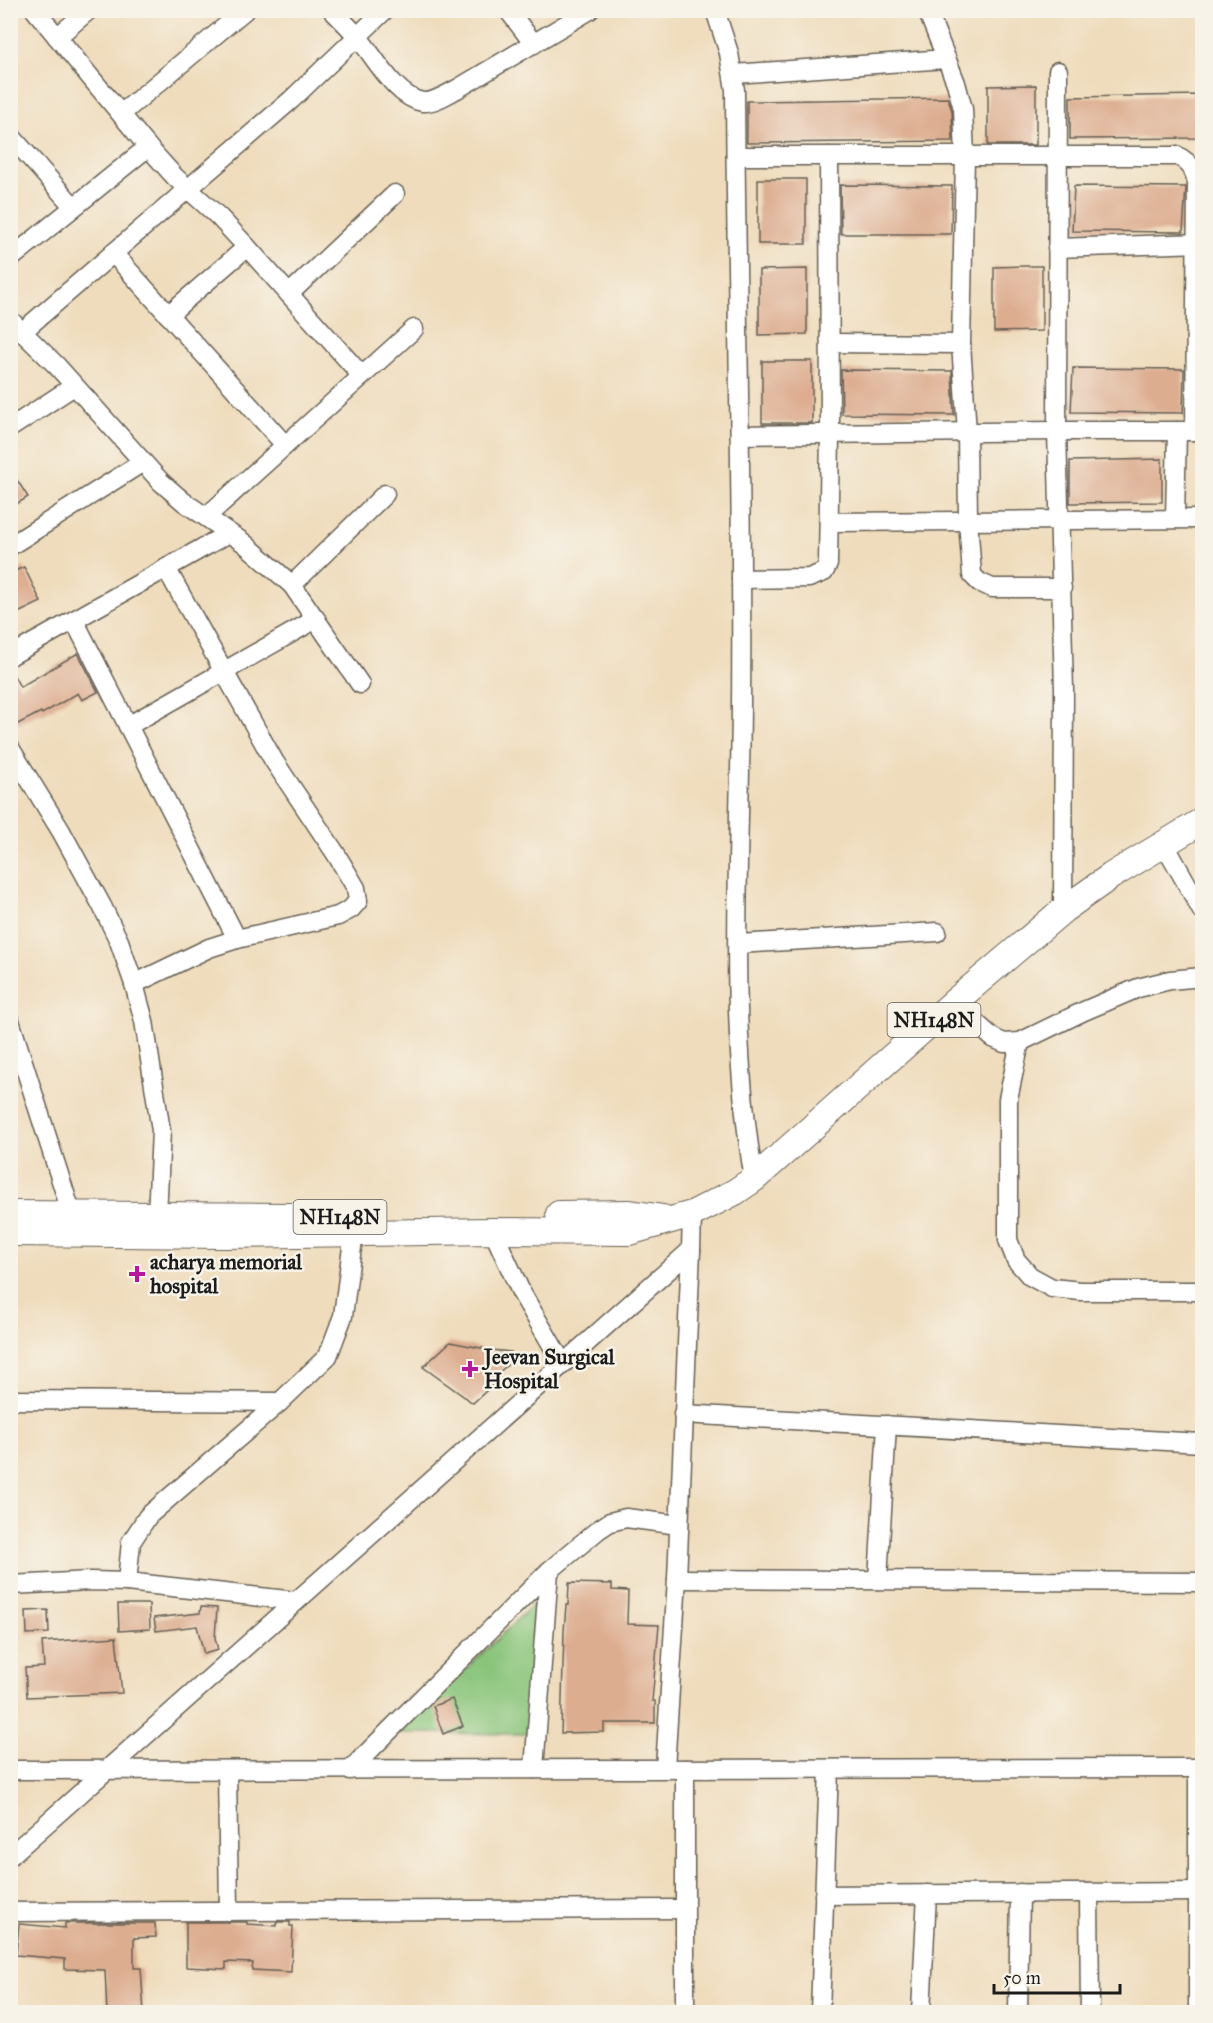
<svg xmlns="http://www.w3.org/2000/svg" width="1213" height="2023" font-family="'IM FELL Great Primer',serif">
<rect width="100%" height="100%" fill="#f7f3e8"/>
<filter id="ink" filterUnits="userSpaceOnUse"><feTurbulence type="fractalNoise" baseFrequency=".0167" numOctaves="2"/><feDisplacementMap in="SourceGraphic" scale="12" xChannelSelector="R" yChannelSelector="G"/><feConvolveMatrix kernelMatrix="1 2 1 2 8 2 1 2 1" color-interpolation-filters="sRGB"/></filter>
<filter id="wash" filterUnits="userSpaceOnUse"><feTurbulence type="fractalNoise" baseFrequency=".008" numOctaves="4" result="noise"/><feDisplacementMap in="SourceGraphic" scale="24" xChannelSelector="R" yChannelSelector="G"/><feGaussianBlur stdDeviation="1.35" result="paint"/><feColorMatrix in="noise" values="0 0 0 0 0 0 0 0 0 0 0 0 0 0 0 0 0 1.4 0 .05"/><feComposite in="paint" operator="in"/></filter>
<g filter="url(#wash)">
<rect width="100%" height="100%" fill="#efdcbc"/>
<polygon fill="#88c479" stroke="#52704a" stroke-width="1.5" points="542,1596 530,1734 399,1733"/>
<g id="blocks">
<g fill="#ddad90">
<polygon points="1036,85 1036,145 988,145 988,86"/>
<polygon points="1203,95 1203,138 1070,139 1070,97"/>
<polygon points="948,98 952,111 953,141 747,143 747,101"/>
<rect x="758" y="179" width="48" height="65"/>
<polygon points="840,185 952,186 951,234 841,234"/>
<polygon points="1074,186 1186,187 1183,232 1072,231"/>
<polygon points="1025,266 1042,266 1042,331 994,332 994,267"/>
<polygon points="807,269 807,334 759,335 759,270"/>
<rect x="762" y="361" width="50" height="62"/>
<polygon points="1073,368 1184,369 1183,413 1071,412"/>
<polygon points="841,370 952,371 954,415 842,414"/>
<polygon points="1162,459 1162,502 1070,503 1070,461"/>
<polygon points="10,469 28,497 10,508"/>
<polygon points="24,567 41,602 16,614 10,602 10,573"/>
<polygon points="78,653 98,692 82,700 78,693 42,714 41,712 10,728 10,668 20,687"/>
<polygon points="450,1342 491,1350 511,1352 512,1361 496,1375 500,1378 473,1403 423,1367"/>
<polygon points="569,1583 612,1584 612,1590 628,1591 627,1624 659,1625 652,1701 655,1701 655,1723 604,1723 604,1732 561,1733 564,1631 566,1605 568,1605"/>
<polygon points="118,1604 149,1604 150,1629 119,1631"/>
<polygon points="201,1607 217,1608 215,1638 218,1650 204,1654 197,1626 156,1631 154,1618 200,1613"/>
<polygon points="48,1610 49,1633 27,1634 26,1611"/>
<polygon points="116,1637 122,1693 27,1697 25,1668 44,1667 42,1642"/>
<polygon points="452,1699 463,1726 443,1734 433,1706"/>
<polygon points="186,1922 247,1922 247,1924 277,1926 277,1922 290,1922 290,1926 293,1926 291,1972 252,1970 253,1963 226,1962 226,1969 186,1967"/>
<polygon points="65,1923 155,1923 156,1937 134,1938 134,1968 141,1968 144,2013 107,2013 105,1970 65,1969 65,1959 16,1955 19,1924 65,1928"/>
</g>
</g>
</g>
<g filter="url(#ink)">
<use href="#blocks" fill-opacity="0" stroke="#665f54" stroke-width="1.5"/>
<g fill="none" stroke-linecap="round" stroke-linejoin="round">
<defs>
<g id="minor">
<polyline points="35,10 148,147 175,177 219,217 247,247 362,376"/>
<path d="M332,10c9,9 18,18 26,27 16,19 38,61 65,65 11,1 24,-8 34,-13l133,-79"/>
<polyline points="508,10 534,44"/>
<path d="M715,10l14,43 6,37c1,205 8,409 6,614 -1,158 -14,318 13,475"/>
<polyline points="927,10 956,83 963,109 965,157 961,344 967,432 968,520 972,575 979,582 992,588 1062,588"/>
<polyline points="57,37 89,10"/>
<polyline points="1058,71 1057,431 1064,690 1063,910"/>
<polyline points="734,74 946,59"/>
<polyline points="121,114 245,10"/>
<polyline points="10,135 73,206"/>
<path d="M736,156h442c12,7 16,13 19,26l-2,249"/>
<polyline points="1057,248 1202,243"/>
<polyline points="113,253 285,445"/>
<polyline points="10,259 148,147"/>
<polyline points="289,294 395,194"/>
<polyline points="168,315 247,247"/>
<polyline points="10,320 57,366 161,482 184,502 244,543 292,585 360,684"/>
<polyline points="23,331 291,100 385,10"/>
<polyline points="830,343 961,344"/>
<polyline points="10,428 74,386"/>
<polyline points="740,435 1057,431 1202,431"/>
<polyline points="206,517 414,329"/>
<polyline points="1175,518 1177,431"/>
<polyline points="830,522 1202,519"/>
<polyline points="10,546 143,462"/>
<polyline points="741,579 809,578 824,572 828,564 830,434 829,156"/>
<polyline points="292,585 385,494"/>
<polyline points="74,620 237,939"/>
<polyline points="10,656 229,533"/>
<polyline points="128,726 316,619"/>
<polyline points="10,748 61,831 102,906 119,941 134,984 144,1021 161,1131 157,1216"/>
<polyline points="1164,843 1202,911"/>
<polyline points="738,944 937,932"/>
<polyline points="134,984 209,948 237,939 338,916 351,909 358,901 356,888 336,854 274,761 166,568"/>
<polyline points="953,1003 993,1038 1004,1043 1020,1042 1084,1011 1138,988 1170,980 1202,977"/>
<polyline points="10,1021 72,1215"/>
<polyline points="1020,1042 1008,1099 1008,1240 1016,1260 1030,1276 1052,1288 1081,1291 1202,1291"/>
<polyline points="493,1231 521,1292 563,1364"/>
<polyline points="10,1400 280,1402"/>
<polyline points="683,1414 1202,1443"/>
<polyline points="677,1579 1202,1582"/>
<polyline points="878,1580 887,1425"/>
<polyline points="127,1582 131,1542 148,1516 280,1402 328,1356 343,1316 354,1232"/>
<polyline points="10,1585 91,1581 127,1582 296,1601"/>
<polyline points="665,1768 677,1579 691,1250"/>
<polyline points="534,1769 549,1571"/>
<polyline points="10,1770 1202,1768"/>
<polyline points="227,1770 229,1911"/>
<polyline points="350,1770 549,1571 598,1530 610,1522 626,1518 679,1525"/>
<polyline points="10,1856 691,1250 692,1214"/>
<polyline points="1089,1893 1090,2012"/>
<polyline points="824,1895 1198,1892"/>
<polyline points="10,1912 684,1909"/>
<polyline points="685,2012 685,1769"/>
<polyline points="820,2012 829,1769"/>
<polyline points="921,2012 927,1894"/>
<polyline points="1018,2012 1020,1893"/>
<polyline points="1198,2012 1198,1768"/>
</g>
<g id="highway">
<polyline points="10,1214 294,1216"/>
<polyline points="559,1214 630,1213 663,1218"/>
<polyline points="10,1233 225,1235 493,1231 629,1232 692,1214 735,1192 754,1179 953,1003 1063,910 1111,876 1202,821"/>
</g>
</defs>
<use href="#minor" stroke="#665f54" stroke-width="21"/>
<use href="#highway" stroke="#665f54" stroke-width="28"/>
<use href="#minor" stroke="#fff" stroke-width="18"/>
<use href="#highway" stroke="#fff" stroke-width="26"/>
</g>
</g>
<g fill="#b5179e" stroke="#f7f3e8" stroke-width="2">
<path d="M134 1265h6v6h6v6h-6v6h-6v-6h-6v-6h6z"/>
<path d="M467 1360h6v6h6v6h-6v6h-6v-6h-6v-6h6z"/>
</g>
<g text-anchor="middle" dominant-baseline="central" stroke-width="5" stroke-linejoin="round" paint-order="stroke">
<g fill="#f7f3e8" stroke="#5e5c59" stroke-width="1.5">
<rect x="887.5" y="1003" width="93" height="34" rx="4.5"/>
<rect x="293.5" y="1200" width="93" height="34" rx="4.5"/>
</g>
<g font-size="20" font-weight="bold" fill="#1c1c1c">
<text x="934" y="1020">NH148N</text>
<text x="340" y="1217">NH148N</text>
</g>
<g font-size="21" font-weight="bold" fill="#1c1c1c" stroke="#f7f3e8" text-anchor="start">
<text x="150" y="1262">acharya memorial<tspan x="150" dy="24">hospital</tspan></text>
<text x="484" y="1357">Jeevan Surgical<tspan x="484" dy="24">Hospital</tspan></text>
</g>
</g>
<rect width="1213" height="2023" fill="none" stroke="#f7f3e8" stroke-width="36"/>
<path d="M994 1984v9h126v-9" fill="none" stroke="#1c1c1c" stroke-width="3"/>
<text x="1003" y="1984" font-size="18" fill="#1c1c1c" stroke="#f7f3e8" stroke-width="4.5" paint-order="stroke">50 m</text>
</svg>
